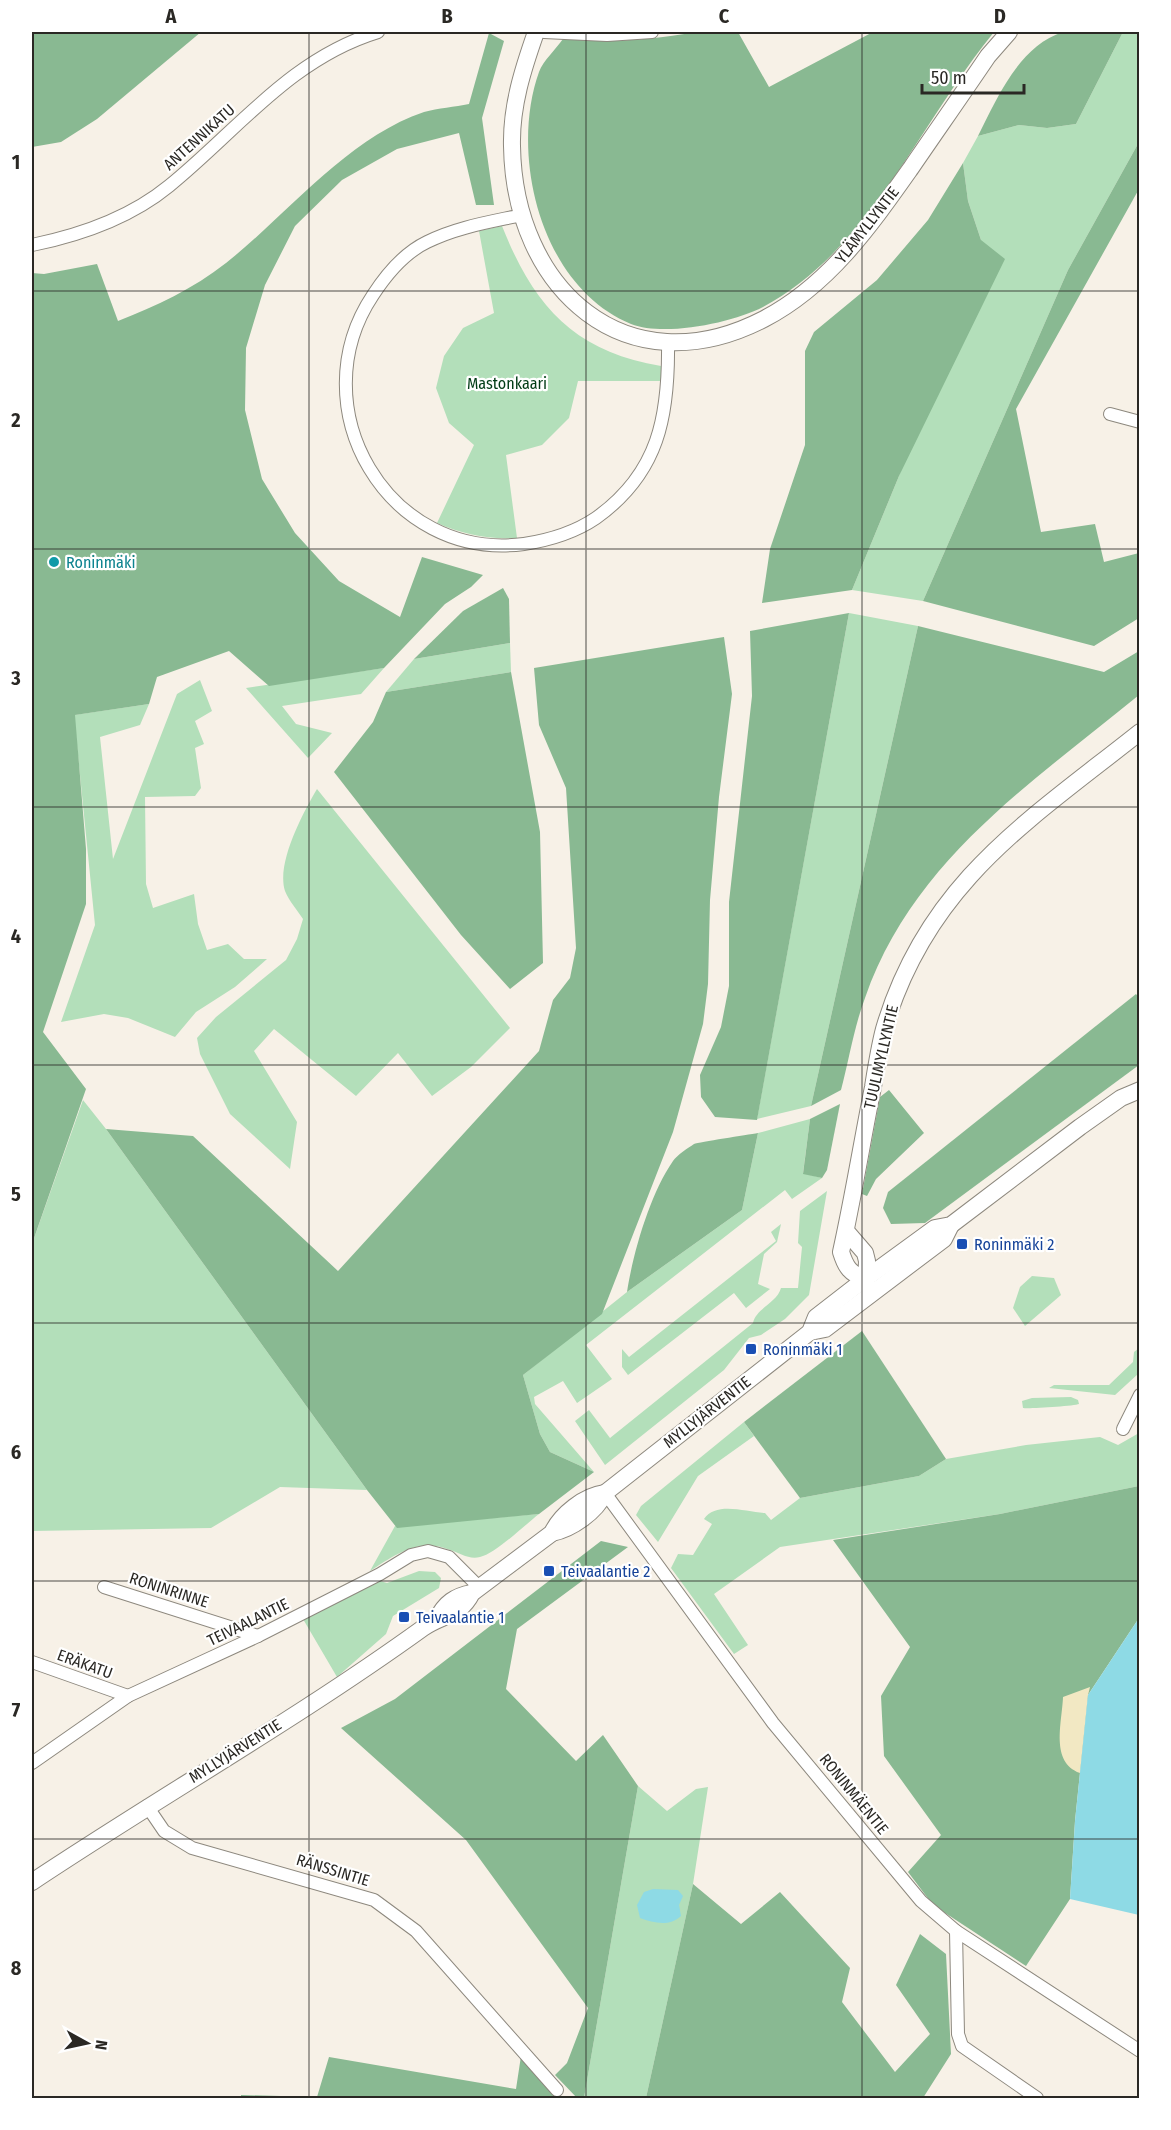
<svg xmlns="http://www.w3.org/2000/svg" width="1171" height="2130" font-family="'Fira Sans Condensed',sans-serif">
<rect width="100%" height="100%" fill="#f7f1e7"/>
<g fill="#b3dfba">
<polygon points="1123,32 1139,32 1139,142 1068,270 923,601 852,590 899,476 981,240 968,201 963,163 978,136 1019,125 1047,128 1076,124"/>
<path d="M502,226c32,80 71,125 159,140l1,15h-84l-9,37 -27,27 -36,10 11,83c-28,2 -55,-4 -80,-15l37,-78 -25,-22 -13,-35 8,-32 19,-28 31,-15 -15,-82z"/>
<polygon points="849,613 918,626 811,1106 757,1119"/>
<polygon points="510,643 511,672 386,692 414,659"/>
<polygon points="384,668 361,694 282,706 296,724 332,733 308,758 246,688"/>
<polygon points="200,680 212,711 195,721 204,744 195,748 201,788 195,796 145,797 146,884 153,908 194,894 198,924 207,950 228,944 244,959 267,959 235,987 196,1012 175,1037 128,1018 104,1014 61,1022 95,925 74,715 149,704 140,725 100,737 113,859 177,694"/>
<path d="M317,789l193,239 -39,39 -39,29 -34,-43 -42,43 -82,-67 -20,22 43,71 -7,47 -60,-55 -30,-60 -3,-16 19,-21 70,-57 11,-21 6,-20c-5,-8 -14,-18 -18,-28 -9,-28 18,-78 32,-102z"/>
<polygon points="83,1100 106,1129 367,1490 280,1487 211,1528 32,1531 32,1244"/>
<polygon points="810,1119 803,1173 822,1178 792,1199 785,1190 586,1345 612,1379 577,1403 563,1381 534,1397 535,1404 594,1472 550,1452 540,1434 523,1375 627,1292 742,1210 758,1133"/>
<path d="M827,1191l-18,104 -24,24 -24,16 -12,3 -25,32 -119,95 -30,-44 14,-11 21,28 143,-115c3,-15 24,-20 28,-35h17l4,-41 -4,-4 2,-32z"/>
<polygon points="781,1224 777,1242 764,1254 758,1284 770,1289 746,1308 734,1293 628,1375 622,1367 622,1349 629,1357 776,1241 771,1232"/>
<polygon points="1032,1276 1054,1278 1061,1295 1025,1326 1013,1308 1020,1287"/>
<polygon points="1139,1348 1138,1374 1115,1395 1049,1388 1054,1385 1109,1385 1133,1362 1134,1352"/>
<path d="M1071,1397l7,3 1,4c-5,2 -51,5 -56,4l-1,-7 10,-3z"/>
<polygon points="744,1422 754,1436 698,1476 658,1542 636,1515 641,1506"/>
<path d="M1139,1433v53l-139,28 -220,33 -66,47 34,51 -14,9 -63,-86 7,-14 15,1 19,-31 -8,-5c12,-18 42,-7 61,-6l6,7 29,-22 119,-22 27,-17 80,-14 74,-8 18,8z"/>
<path d="M539,1514c-13,10 -44,40 -59,43 -11,3 -20,-4 -30,-7 -31,-13 -55,5 -80,21l25,-45z"/>
<polygon points="419,1571 435,1572 441,1578 439,1588 393,1616 386,1634 337,1677 303,1619 380,1581 387,1583"/>
<polygon points="638,1786 667,1811 696,1789 708,1787 693,1884 646,2098 584,2098"/>
</g>
<g fill="#89b992">
<polygon points="32,32 201,32 97,119 61,142 32,147"/>
<path d="M696,32h42l31,55 104,-55h121c-74,90 -124,218 -231,275 -31,16 -99,30 -132,17 -90,-37 -122,-168 -92,-252 4,-11 17,-23 24,-33 46,4 88,1 133,-7z"/>
<path d="M1063,32h60l-47,92 -29,4 -28,-3 -41,11c19,-38 41,-90 85,-104z"/>
<path d="M489,33l15,8 -22,77 12,87h-18l-17,-72 -62,16 -55,31 -47,46 -30,59 -19,63 -1,62 17,69 33,54 44,48 61,36 22,-60 61,18 -12,12 -26,17 -61,64 -115,18 -40,-35 -72,26 -8,27 -74,11 11,134v55l-43,128 43,57 -54,155v-971l12,1 53,-10 21,57c38,-15 75,-32 108,-58 62,-49 121,-125 198,-151 14,-4 31,-5 45,-8z"/>
<polygon points="1139,142 1139,189 1016,409 1041,532 1095,524 1104,562 1139,553 1139,618 1094,646 923,601 1068,270"/>
<polygon points="963,163 968,201 981,240 1005,259 899,476 852,590 762,603 770,549 805,445 805,351 814,332 877,280 928,220"/>
<polygon points="503,588 509,599 510,643 414,659 463,611"/>
<polygon points="849,613 757,1120 715,1117 701,1097 700,1075 721,1027 729,986 729,902 752,696 750,631"/>
<path d="M918,626l186,46 35,-21v44c-107,88 -226,165 -274,303 -11,29 -16,62 -24,92l-30,16z"/>
<polygon points="724,637 732,694 719,797 710,900 708,984 703,1024 673,1132 602,1314 523,1375 540,1434 550,1452 594,1472 539,1514 397,1528 367,1490 106,1129 193,1136 338,1271 539,1051 553,1000 570,978 576,948 566,788 539,725 534,668"/>
<polygon points="511,672 540,832 543,963 510,989 461,935 334,772 373,722 386,692"/>
<polygon points="1136,994 1140,999 1139,1065 925,1223 891,1224 883,1208 888,1192"/>
<polygon points="889,1090 924,1133 876,1179 867,1196 862,1194 880,1097"/>
<polygon points="840,1104 827,1170 822,1178 803,1174 810,1119"/>
<path d="M758,1133l-16,77 -115,82c6,-39 23,-98 46,-131 4,-6 15,-13 21,-17 5,-2 53,-9 64,-11z"/>
<polygon points="862,1331 946,1459 919,1476 800,1498 744,1422"/>
<polygon points="1139,1486 1139,1618 1088,1695 1075,1821 1070,1899 1026,1966 933,1905 908,1872 941,1835 884,1756 881,1696 910,1647 833,1540 1000,1514"/>
<polygon points="601,1541 628,1547 517,1629 506,1689 576,1761 603,1735 638,1786 584,2098 577,2098 555,2075 567,2063 588,2008 466,1840 341,1728 395,1699"/>
<polygon points="693,1884 741,1924 780,1892 850,1968 842,2002 895,2072 930,2034 896,1985 920,1934 946,1954 951,2054 923,2098 646,2098"/>
<polygon points="521,2056 561,2098 241,2098 241,2095 317,2097 329,2057 516,2089"/>
</g>
<path fill="#f2e8c3" d="M1090,1687l-2,8 -8,78c-30,-11 -18,-50 -17,-76z"/>
<g fill="#8edae5">
<polygon points="1139,1618 1140,1915 1139,1915 1070,1899 1075,1821 1088,1695"/>
<path d="M653,1889l25,1 5,6 -4,9 2,11c-12,11 -27,7 -41,2l-3,-13 7,-13z"/>
</g>
<g fill="none" stroke-linecap="round" stroke-linejoin="round">
<defs>
<g id="street">
<polyline points="544,32 607,35 652,32"/>
<path d="M522,215c-32,7 -65,12 -95,27 -23,11 -41,33 -54,53 -75,112 15,267 151,249 26,-4 50,-11 72,-26 63,-45 73,-102 72,-175"/>
<path d="M32,245c49,-10 98,-27 137,-59 69,-56 121,-127 209,-154"/>
<polyline points="1110,414 1140,422"/>
<polyline points="1123,1429 1140,1395"/>
<polyline points="605,1493 773,1723 921,1901 956,1931 1140,2051"/>
<polyline points="104,1587 258,1636"/>
<polyline points="32,1662 128,1696"/>
<polyline points="32,1763 128,1696 258,1636 380,1574 411,1555 428,1551 449,1557 479,1587"/>
<polyline points="147,1806 164,1831 192,1848 374,1900 416,1931 557,2090"/>
<polyline points="956,1931 958,2034 962,2046 1037,2098"/>
</g>
<g id="secondary">
<path d="M536,32c-13,37 -25,74 -24,114 2,143 114,244 252,173 65,-34 106,-93 147,-151 26,-38 52,-75 77,-112l21,-24"/>
<polyline points="846,1231 865,1253 867,1261 866,1285"/>
<path d="M865,1279c-15,-6 -19,-11 -24,-27 12,-54 21,-110 32,-165 3,-19 6,-39 11,-58 43,-146 144,-208 256,-297"/>
<polyline points="810,1332 825,1329 944,1239 951,1225"/>
<path d="M552,1533c20,-4 44,-21 53,-40l205,-161 6,-15 49,-38 70,-51 16,-3 129,-98 41,-29 19,-8"/>
<path d="M437,1619c8,-16 18,-23 35,-26"/>
<path d="M32,1882c129,-86 265,-163 391,-254 20,-14 37,-11 49,-35l80,-60c9,-19 32,-37 53,-40"/>
</g>
</defs>
<use href="#street" stroke="#8d887e" stroke-width="14"/>
<use href="#secondary" stroke="#8d887e" stroke-width="18"/>
<use href="#street" stroke="#fff" stroke-width="12"/>
<use href="#secondary" stroke="#fff" stroke-width="16"/>
</g>
<path fill="none" stroke="#2a2824" stroke-width="1.5" stroke-opacity="0.55" d="M309,32v2066M586,32v2066M862,32v2066M32,291h1108M32,549h1108M32,807h1108M32,1065h1108M32,1323h1108M32,1581h1108M32,1839h1108"/>
<circle fill="#0f9aa8" stroke="#fff" stroke-width="2" cx="54" cy="562" r="6"/>
<g fill="#1a4fb4" stroke="#fff" stroke-width="2">
<rect x="956" y="1238" width="12" height="12" rx="3"/>
<rect x="745" y="1343" width="12" height="12" rx="3"/>
<rect x="543" y="1565" width="12" height="12" rx="3"/>
<rect x="398" y="1611" width="12" height="12" rx="3"/>
</g>
<g text-anchor="middle" dominant-baseline="central" stroke-width="4.5" stroke-linejoin="round" paint-order="stroke">
<g font-size="16" fill="#2a2824" stroke="#fff">
<text transform="translate(199 137) rotate(-42)">ANTENNIKATU</text>
<text transform="translate(867 225) rotate(-52)">YLÄMYLLYNTIE</text>
<text transform="translate(881 1057) rotate(-77)">TUULIMYLLYNTIE</text>
<text transform="translate(707 1412) rotate(-38)">MYLLYJÄRVENTIE</text>
<text transform="translate(169 1590) rotate(18)">RONINRINNE</text>
<text transform="translate(248 1622) rotate(-26)">TEIVAALANTIE</text>
<text transform="translate(85 1664) rotate(20)">ERÄKATU</text>
<text transform="translate(235 1751) rotate(-32)">MYLLYJÄRVENTIE</text>
<text transform="translate(854 1794) rotate(51)">RONINMÄENTIE</text>
<text transform="translate(333 1870) rotate(17)">RÄNSSINTIE</text>
</g>
<g font-size="16" fill="#003b15" stroke="#fff">
<text x="507" y="383">Mastonkaari</text>
</g>
<g font-size="16" fill="#0d838f" stroke="#fff" text-anchor="start">
<text x="66" y="562">Roninmäki</text>
</g>
<g font-size="16" fill="#164399" stroke="#fff" text-anchor="start">
<text x="974" y="1244">Roninmäki 2</text>
<text x="763" y="1349">Roninmäki 1</text>
<text x="561" y="1571">Teivaalantie 2</text>
<text x="416" y="1617">Teivaalantie 1</text>
</g>
</g>
<rect width="1171" height="2130" fill="none" stroke="#ffffff" stroke-width="66"/>
<g transform="translate(87 2043) rotate(98)" stroke="#ffffff" stroke-width="4.5" paint-order="stroke">
<path d="M0-4.5L10 22L0 15L-10 22Z" fill="#2a2824"/>
<text y="-9" font-size="16" font-weight="bold" text-anchor="middle" fill="#2a2824">N</text>
</g>
<path d="M922 84v9h102v-9" fill="none" stroke="#2a2824" stroke-width="3"/>
<text x="931" y="84" font-size="18" fill="#2a2824" stroke="#ffffff" stroke-width="4.5" paint-order="stroke">50 m</text>
<rect x="33" y="33" width="1105" height="2064" fill="none" stroke="#2a2824" stroke-width="2"/>
<g font-size="20" text-anchor="middle" font-weight="bold" fill="#2a2824">
<text x="171" y="23">A</text>
<text x="447" y="23">B</text>
<text x="724" y="23">C</text>
<text x="1000" y="23">D</text>
<text x="16" y="169">1</text>
<text x="16" y="427">2</text>
<text x="16" y="685">3</text>
<text x="16" y="943">4</text>
<text x="16" y="1201">5</text>
<text x="16" y="1459">6</text>
<text x="16" y="1717">7</text>
<text x="16" y="1975">8</text>
</g>
</svg>
